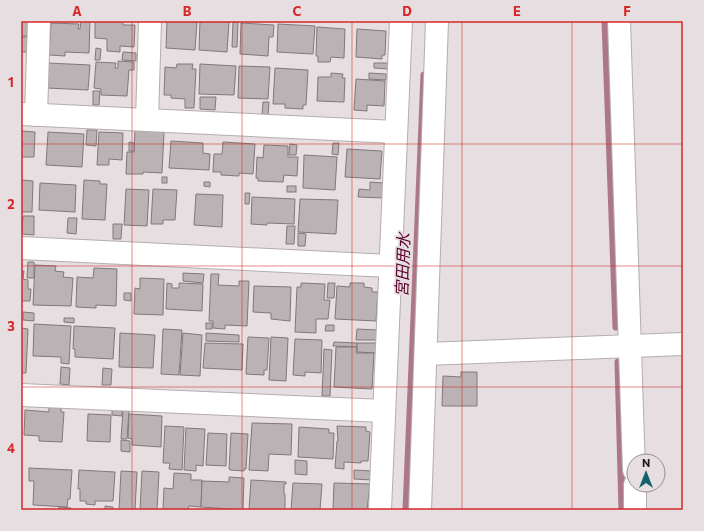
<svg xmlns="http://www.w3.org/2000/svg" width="704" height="531" font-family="Commissioner,'Noto Sans JP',sans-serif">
<rect width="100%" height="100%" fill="#e6dee0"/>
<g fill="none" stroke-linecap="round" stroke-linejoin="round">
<g stroke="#ac7787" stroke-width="7">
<polyline points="605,21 616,327"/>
<polyline points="618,362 622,510"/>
<polyline points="406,510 424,75"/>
</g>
</g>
<g fill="#bab2b4" stroke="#80787a">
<polygon points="21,21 28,21 27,36 21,36"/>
<polygon points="81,21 90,21 89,53 65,52 65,56 49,55 51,23 79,24 78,29 80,29"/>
<polygon points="95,21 123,21 123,25 135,25 134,47 120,46 120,52 107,51 107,39 95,38"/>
<polygon points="167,21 197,22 195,50 166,48"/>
<polygon points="200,21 229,22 227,52 199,50"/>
<polygon points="233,22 238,22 237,47 232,47"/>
<polygon points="241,23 274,25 273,37 269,37 268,56 240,54"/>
<polygon points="278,24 315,26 313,54 277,52"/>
<polygon points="317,27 345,29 344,58 331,57 330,62 318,62 318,56 316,56"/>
<polygon points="357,29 386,31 385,55 382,55 382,59 356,57"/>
<rect x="21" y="37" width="7" height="15"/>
<polygon points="96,48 101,49 100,60 95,60"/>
<polygon points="123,52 136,53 136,61 122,60"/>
<polygon points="118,61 134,62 134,70 129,70 127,96 101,95 101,89 94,88 96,62 116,63 115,68 118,68"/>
<polygon points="48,63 90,65 88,90 47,88"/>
<polygon points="374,63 389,63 389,69 374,68"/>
<polygon points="177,64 193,64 192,69 196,69 194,108 185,108 185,99 171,98 171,95 164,95 165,67 176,68"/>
<polygon points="200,64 236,66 234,95 199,94"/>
<polygon points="239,66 270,67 268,99 238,98"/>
<polygon points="275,68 308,70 306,105 303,105 303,109 285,108 285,104 273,104"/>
<polygon points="331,73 343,74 342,78 345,78 344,102 317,101 318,77 331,77"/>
<polygon points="369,73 386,74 386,80 369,79"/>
<polygon points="356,79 385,81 384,106 367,105 367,111 354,110"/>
<polygon points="93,91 100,91 99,105 93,105"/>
<polygon points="200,97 216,97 215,110 200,109"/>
<polygon points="263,102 269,102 268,115 262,115"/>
<polygon points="87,130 97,130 96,146 86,145"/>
<polygon points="135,130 164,132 162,173 143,172 143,174 126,174 127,152 134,152"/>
<polygon points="21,131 35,132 34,157 21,157"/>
<polygon points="48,132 84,134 82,167 46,165"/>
<polygon points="99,132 123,133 122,160 109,159 109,165 97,165"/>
<polygon points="171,141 203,143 203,153 210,154 209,170 169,168"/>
<polygon points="129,142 134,143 134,151 129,151"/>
<polygon points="223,142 255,144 253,174 239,173 239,176 221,175 221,172 213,172 214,154 222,154"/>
<polygon points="333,143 339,143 338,155 332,154"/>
<polygon points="290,144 297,145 296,155 289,155"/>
<polygon points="264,145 288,146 288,157 298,157 297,176 284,175 283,182 258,181 258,178 256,178 257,157 263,158"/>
<polygon points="347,149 382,151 380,179 345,177"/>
<polygon points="304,155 337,157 335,190 303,188"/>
<rect x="162" y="177" width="5" height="6"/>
<polygon points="21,180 33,181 32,212 21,212"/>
<polygon points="84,180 100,181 100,184 107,184 105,220 82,219"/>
<polygon points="204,182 210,182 210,187 204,186"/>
<polygon points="370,182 384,183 384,198 358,197 359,189 370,190"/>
<polygon points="40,183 76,185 75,212 39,210"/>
<rect x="287" y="186" width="9" height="6"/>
<polygon points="126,189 149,190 147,226 124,225"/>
<polygon points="153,189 177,190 175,220 163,220 163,224 151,224"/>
<polygon points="245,193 250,193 249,204 245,204"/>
<polygon points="196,194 223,195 222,227 194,225"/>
<polygon points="252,197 295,199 294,224 267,223 267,225 251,224"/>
<polygon points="300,199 338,200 336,234 298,232"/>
<polygon points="23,216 34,216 34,235 22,234"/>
<polygon points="68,218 77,218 76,234 67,233"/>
<polygon points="113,224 122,224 121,239 113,239"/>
<polygon points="287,226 295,226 294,244 286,244"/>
<polygon points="298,233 306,234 305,246 298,246"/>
<polygon points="28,262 34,262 34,278 27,278"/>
<polygon points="35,265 56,266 55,271 64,272 63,277 73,278 71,306 33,305"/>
<polygon points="94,268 117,269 116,306 96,305 96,308 76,307 77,277 93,278"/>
<polygon points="21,271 24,271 23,279 28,280 28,289 31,289 30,301 21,301"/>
<polygon points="183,273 204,274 203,283 183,281"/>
<polygon points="211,274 219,274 218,285 239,286 239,281 249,281 247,326 225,325 225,329 213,328 213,321 209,321"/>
<polygon points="140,278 164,279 163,315 134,314 135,288 140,289"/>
<polygon points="167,283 172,284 172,288 179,288 179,283 203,284 202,311 166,309"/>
<polygon points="301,283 325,284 324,300 330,300 328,319 316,319 316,333 295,332 297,287 301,287"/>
<polygon points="328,283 335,283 334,298 327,298"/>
<polygon points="350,283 364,283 364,287 372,288 372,292 378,292 376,321 335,319 337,286 350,287"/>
<polygon points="254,286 291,287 290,321 271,319 271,313 253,312"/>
<polygon points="124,293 131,293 131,301 124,300"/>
<polygon points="23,312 34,313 34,321 23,320"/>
<polygon points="64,318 74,318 74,323 64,322"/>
<rect x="206" y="323" width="6" height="6"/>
<polygon points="34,324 71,326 69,364 61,363 61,357 33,356"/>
<polygon points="326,325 334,325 334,331 325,331"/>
<polygon points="74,326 115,328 113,359 75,357 75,349 73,349"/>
<polygon points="21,328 28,329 26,373 21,373"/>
<polygon points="163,329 182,330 179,375 161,374"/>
<polygon points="357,329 378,330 377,340 356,340"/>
<polygon points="120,333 155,335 153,368 119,367"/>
<polygon points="183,333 202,335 200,376 180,375"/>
<polygon points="206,333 239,335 239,342 206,341"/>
<polygon points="248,337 269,338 267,370 264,370 264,375 246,374"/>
<polygon points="271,337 288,338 286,381 269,380"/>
<polygon points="295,339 322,340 321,373 305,372 305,376 293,375"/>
<polygon points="334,342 357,343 357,347 333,346"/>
<polygon points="205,343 243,344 242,370 203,368"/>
<polygon points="357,343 377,343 376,353 357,352"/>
<polygon points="336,347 357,347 356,353 374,353 372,389 334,387"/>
<polygon points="324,349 332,350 330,396 322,396"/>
<polygon points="61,367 70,368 69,385 60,384"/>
<polygon points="103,368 112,369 111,385 102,385"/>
<polygon points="461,372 477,372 477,406 442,406 443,376 461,377"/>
<polygon points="49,406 61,406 61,412 64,412 62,442 39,441 39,436 24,435 25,410 49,412"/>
<polygon points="112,410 122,410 122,416 112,415"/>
<polygon points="123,410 129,410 127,439 121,439"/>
<polygon points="88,414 111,415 110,442 87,441"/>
<polygon points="129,414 162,416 161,447 132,445 132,439 128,438"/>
<polygon points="252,423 292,424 291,455 269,454 268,471 249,470"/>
<polygon points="165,426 184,427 182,470 169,469 170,463 163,463"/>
<polygon points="337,426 366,427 366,431 370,432 368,461 361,461 361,463 344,462 344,469 335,468 337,441 338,441"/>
<polygon points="299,427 329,429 329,433 334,433 333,459 298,457"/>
<polygon points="186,428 205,429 203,466 196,465 196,471 184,470"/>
<polygon points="208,433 227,434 226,466 206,465"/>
<polygon points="231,433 248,434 246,469 244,469 244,471 230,470 230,469 229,469"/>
<polygon points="121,440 130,441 130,452 121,451"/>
<polygon points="295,460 307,461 307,475 295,474"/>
<polygon points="29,468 72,470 70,499 68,499 67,507 33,505 34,481 29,481"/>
<polygon points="79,470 115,472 113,501 95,501 95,505 86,504 86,501 80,501 80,489 78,489"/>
<polygon points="354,470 372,471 372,480 354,479"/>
<polygon points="121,471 137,472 135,510 119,510"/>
<polygon points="142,471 159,472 157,510 140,510"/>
<polygon points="174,473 191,474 191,480 202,480 201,507 189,506 188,510 163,509 164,488 173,489"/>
<polygon points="229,477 244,478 243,510 201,507 202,481 229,482"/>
<polygon points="251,480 286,482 286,484 284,484 284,494 285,494 285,510 249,510"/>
<polygon points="293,483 322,484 320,510 291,510"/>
<polygon points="334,483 370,484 367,510 333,510"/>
<polygon points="105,506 113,507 112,510 105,510"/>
<polygon points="59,507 71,508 71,510 59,510"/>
</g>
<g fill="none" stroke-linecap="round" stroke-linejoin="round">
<defs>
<g id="minor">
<polyline points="619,21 634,470"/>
<polyline points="21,114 396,132"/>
<polyline points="36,115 39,21"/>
<polyline points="147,120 150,21"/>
<polyline points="21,248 390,266"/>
<polyline points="426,354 683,344"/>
<polyline points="21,395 384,411"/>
<polyline points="635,485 635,510"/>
<polyline points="380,510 401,21"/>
<polyline points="420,510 437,21"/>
</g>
</defs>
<use href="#minor" stroke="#b5adaf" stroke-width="24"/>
<use href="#minor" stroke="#fff" stroke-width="22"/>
</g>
<path fill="none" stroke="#d62828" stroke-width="1" stroke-opacity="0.55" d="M132,21v489M242,21v489M352,21v489M462,21v489M572,21v489M21,144h662M21,266h662M21,387h662"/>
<g text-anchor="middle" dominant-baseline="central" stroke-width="3.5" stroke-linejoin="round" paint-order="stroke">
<g font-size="16" font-style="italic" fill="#5a002b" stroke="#e6dee0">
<text transform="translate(402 265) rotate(-88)">宮田用水</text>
</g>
</g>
<rect width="704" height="531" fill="none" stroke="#e6dee0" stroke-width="44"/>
<g transform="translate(646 473)"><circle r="19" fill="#e6dee0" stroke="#948e90"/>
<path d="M0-3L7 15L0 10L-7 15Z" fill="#14606c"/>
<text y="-6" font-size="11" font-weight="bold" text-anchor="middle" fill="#1a1718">N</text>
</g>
<rect x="22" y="22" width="660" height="487" fill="none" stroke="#d62828" stroke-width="1.5"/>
<g font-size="13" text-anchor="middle" font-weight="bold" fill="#d62828">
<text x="77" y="16">A</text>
<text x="187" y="16">B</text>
<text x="297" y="16">C</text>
<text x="407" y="16">D</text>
<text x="517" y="16">E</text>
<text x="627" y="16">F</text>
<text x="11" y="87">1</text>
<text x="11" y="209">2</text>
<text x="11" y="331">3</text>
<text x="11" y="453">4</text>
</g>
</svg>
